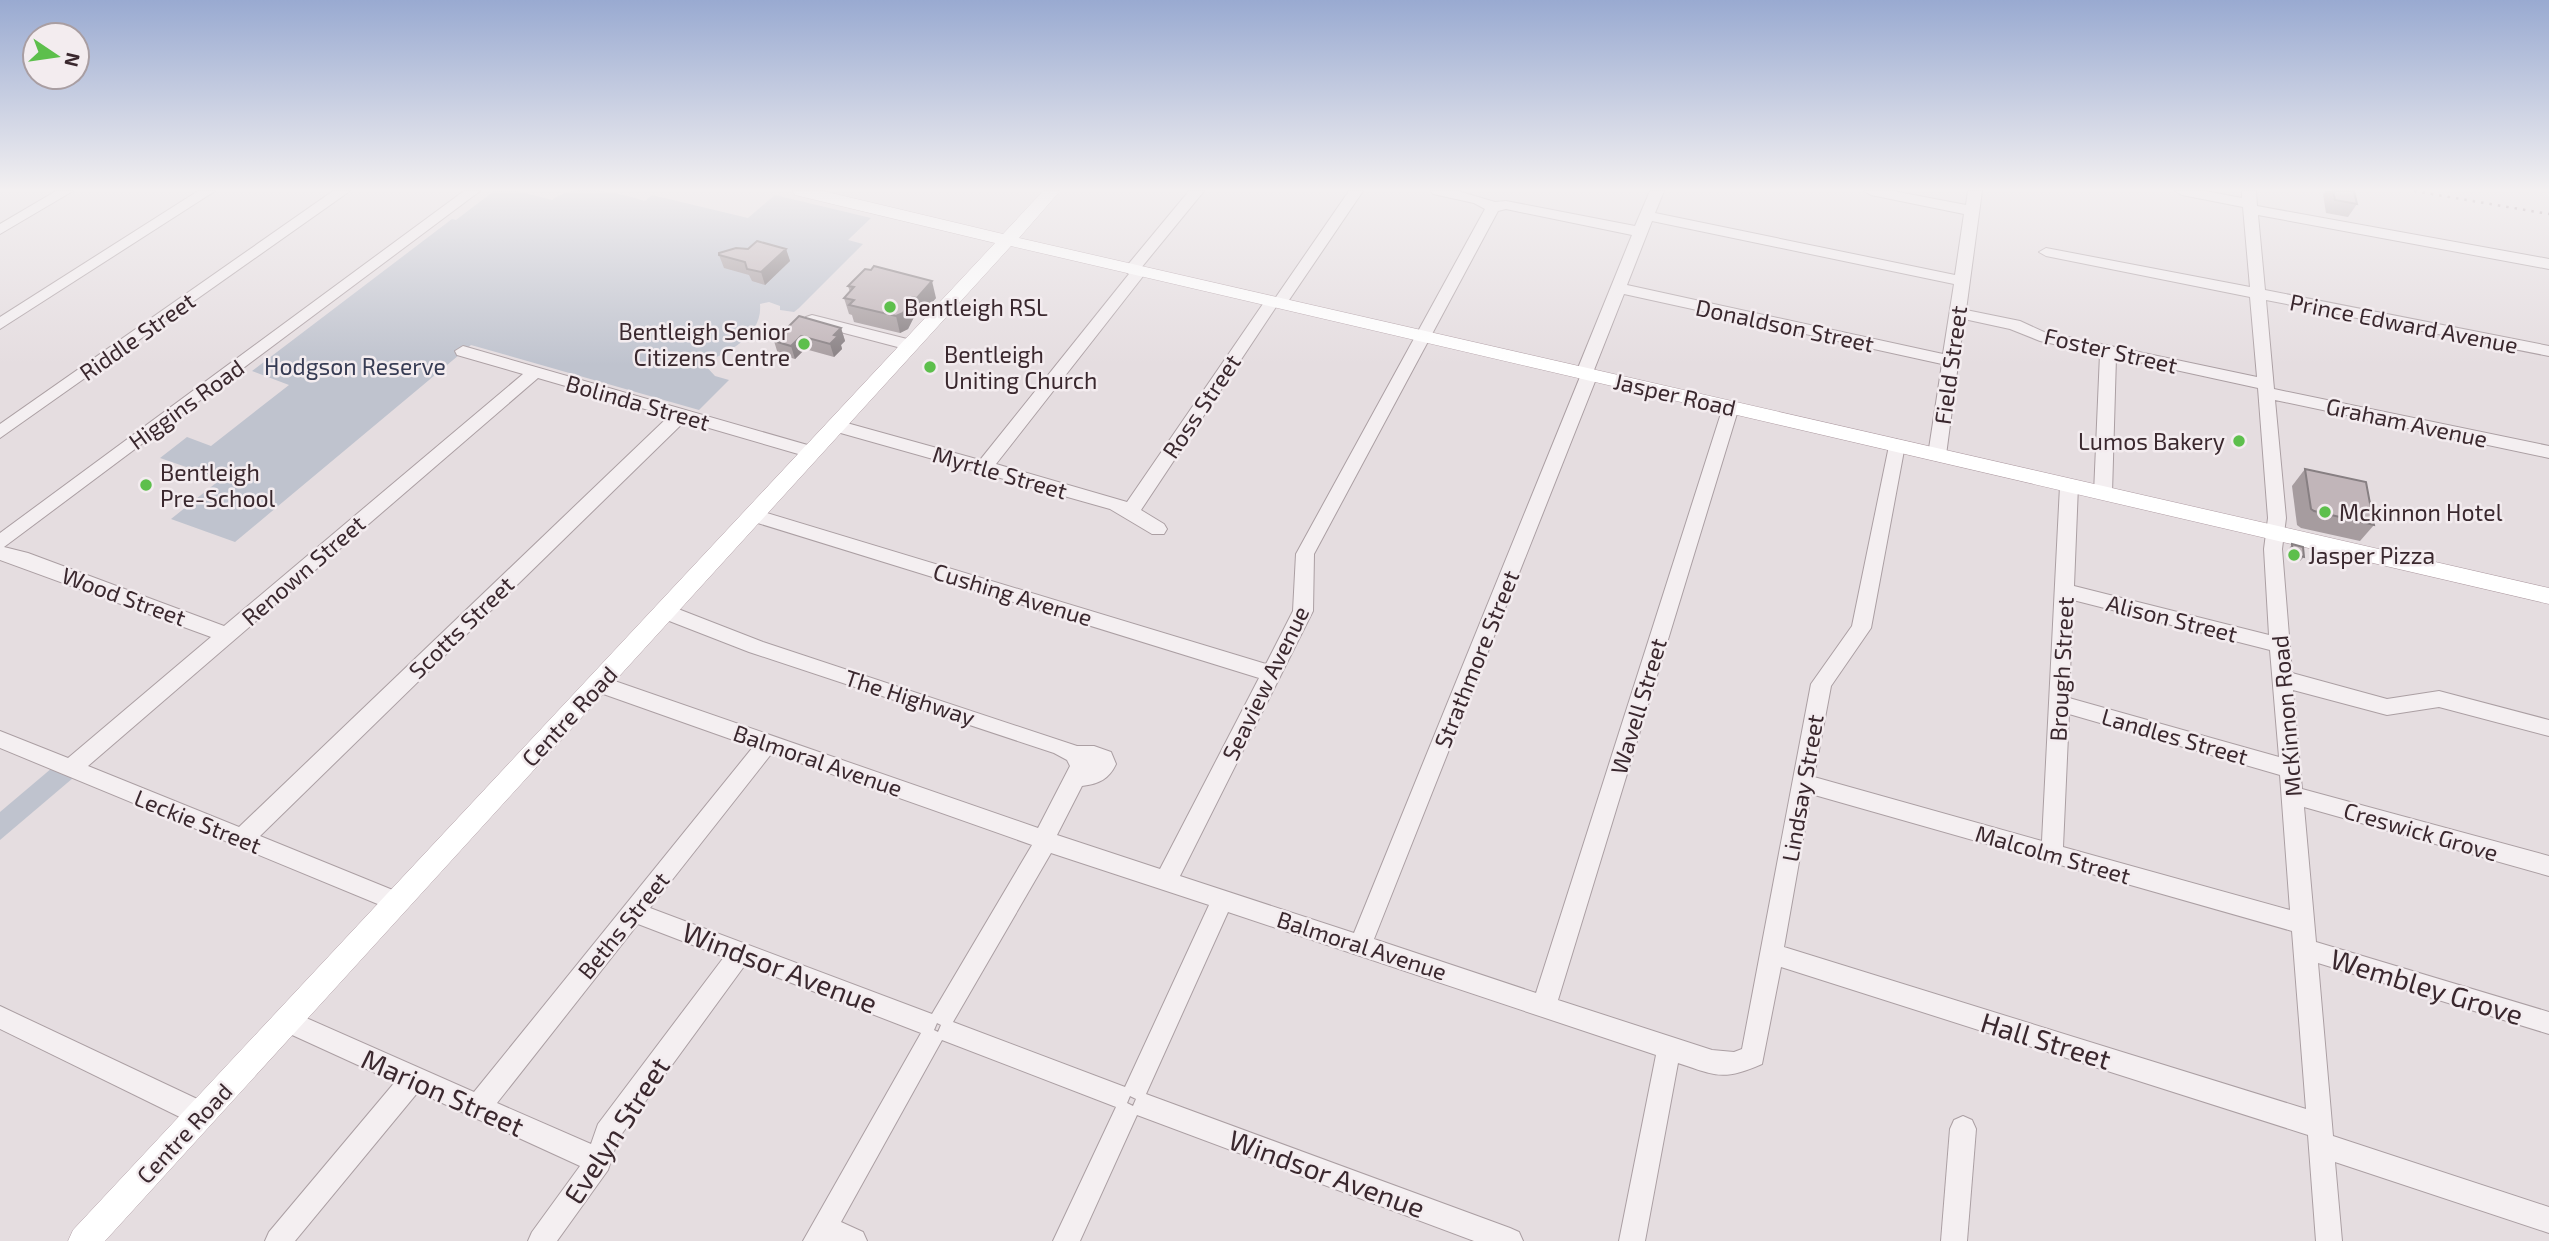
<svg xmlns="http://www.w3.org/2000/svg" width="2549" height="1241" font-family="'Exo 2',sans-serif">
<rect width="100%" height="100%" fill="#e5dde0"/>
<g fill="#bfc3ce">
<path d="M494,191h24l34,9c25,-19 64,-7 93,1l7,-6 96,23 27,-23 96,23 -23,22 15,4 -64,64 -5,4 -14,-2v-4l-11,-4 -9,2c3,32 -32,49 -57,59l12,13 14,4 -30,30 -228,-65 -236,197 -64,-23 50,-40 -61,-21 27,-21 24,9 78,-61 -37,-14 200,-152 4,1z"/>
<polygon points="52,768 73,778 0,840 0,812"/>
</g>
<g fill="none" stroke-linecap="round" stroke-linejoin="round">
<defs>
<g id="minor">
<polygon points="56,191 73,191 0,234 0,224"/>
<polygon points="198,191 215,191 0,329 0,317"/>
<polygon points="333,191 350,191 0,438 0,424"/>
<path d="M464,191h16l-476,356 24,6 196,73 299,-252 -66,-19 -2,-4 8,-5 355,102 3,4 -3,4 -6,2 -127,-37 -425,415 145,59 3,7 -3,7 -8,3 -397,-164v-17l68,27 143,-121 -211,-77v-27zM538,378l131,38 -430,411 -151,-61z"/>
<polygon points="1189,191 1204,191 1141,268 1147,272 1144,275 996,464 1127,502 1267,298 1276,297 1349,191 1363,191 1285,306 1276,307 1141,510 1164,524 1167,529 1164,534 1152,534 1110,509 830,430 828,426 830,422 836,420 980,460 1129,274 1123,270 1126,267"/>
<path d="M1431,191h27l37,11 11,-1 129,25 15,-35h14l-9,22 300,62 9,-61 -93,-19 -7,-4h29l73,14 2,-14h14l-16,119 54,11 24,11 213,45 -7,-80 -204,-41 -7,-4 7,-4 204,39 -7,-80 -61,-12 -7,-4h30l37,7v-7h14l1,15 292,53v10l-291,-54 7,75 284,56v10l-283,-56 8,89 275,57v12l-274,-58 11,118 -4,31 10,124 95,26 52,-8 110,29v16l-110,-29 -52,8 -94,-25 9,99 247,67v20l-245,-69 12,135 233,70v22l-231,-71 15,173 216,71v26l-214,-71 7,79h-26l-8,-106 -527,-168 -19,97c-39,17 -45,12 -84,-1l-33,178h-26l37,-186 -428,-143 -82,182 364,134 9,4 4,9h-49l-337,-126 -57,126h-27l63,-134 -174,-67 -101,182 22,10 4,9h-64l118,-208 -176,-68 -127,174 -10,31 -51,71h-29l4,-9 48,-66 -162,-74 -123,149h-30l4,-9 126,-150 -116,-53 -4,-8 4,-8 8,-3 8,3 179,79 279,-345 -161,-57 -3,-6 3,-6 7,-2 7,2 432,150 32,-62 -3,-6 -13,-7 -305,-101 -90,-35 -3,-5 3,-5 7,-2 7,2 90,35 314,104h17l17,6 5,12c-7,15 -17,20 -34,22l-25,49 103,34 99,-191 -511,-158 -3,-5 3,-5 6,-1 512,155 27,-53 3,-57 189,-345 -11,-6 -41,-9zM1506,209l126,26 -56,138 4,4 -226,556 -174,-57 133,-265 1,-57 184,-343zM1652,221l302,63 -11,70 -316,-69zM1624,294l318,70 -14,91 9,6 9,-6 18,-136 46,10 30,12 60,13 -6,139 3,4h12l3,-4 4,-136 142,31 10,130 -4,31 5,86 -195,-49 4,-100 -3,-4h-12l-3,4 -18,355 -228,-64 17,-91 40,-58 34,-183 -9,-6 -6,2 -38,185 -41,58 -69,365 -8,3 -22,-2 -154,-50 181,-593 -2,-4h-12l-2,4 -187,586 -162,-54 224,-565 -4,-4zM2073,600l197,50 9,107 -210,-59zM2069,714l211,61 10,135 -227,-63zM772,753l260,92 -100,169 -282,-106zM1811,794l481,137 14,178 -522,-162zM1051,853l158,52 -84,182 -172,-65zM638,924l86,33 -126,167 -7,20 -94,-41zM937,1023l4,2 -3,7 -4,-2zM1130,1096l6,3 -3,7 -6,-3z"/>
<polygon points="812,315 915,341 917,345 909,350 806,323 804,320 806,317"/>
<polygon points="0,1006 210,1105 214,1114 210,1123 201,1126 192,1123 0,1029"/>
<polygon points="1963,1116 1972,1120 1976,1129 1967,1241 1941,1241 1950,1129 1954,1120"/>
</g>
<polygon id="major" points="793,191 823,191 1003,234 1043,191 1060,191 1019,238 2549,588 2549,604 1011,246 105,1241 68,1241 73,1230 995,243 795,195"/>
</defs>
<use href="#minor" stroke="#ab9fa3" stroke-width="2"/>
<use href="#major" stroke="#b09da4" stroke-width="1"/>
<use href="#minor" fill="#f4eff1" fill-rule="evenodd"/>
<use href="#major" fill="#fff" fill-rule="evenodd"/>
<polyline stroke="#8d7880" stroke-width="2.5" stroke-dasharray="2.5 6" stroke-linecap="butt" points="2414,191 2549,214"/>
</g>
<g fill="#a69c9f">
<polygon points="2325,191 2354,191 2357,204 2348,217 2326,213 2323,194"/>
<polygon points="786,249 790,261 765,285 752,281 749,275 724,268 719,255"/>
<polygon points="848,286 936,298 921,315 916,313 908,329 900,333 854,322 852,315 849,314 844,298 850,292"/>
<polygon points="841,328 845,341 841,345 842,349 834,357 805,349 795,359 778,354 774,341"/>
<polygon points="2305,469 2374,525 2360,541 2301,528 2297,525 2292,486"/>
<polygon points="2292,544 2304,557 2300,561 2289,558 2289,549"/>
</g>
<g fill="#877f82">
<polygon points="786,249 790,261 765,285 761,272"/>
<polygon points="932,281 936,298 921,315 917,298"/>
<polygon points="912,297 916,313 908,329 900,333 896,316"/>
<polygon points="841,328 845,341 841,345 842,349 834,357 830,344 834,335"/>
<polygon points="801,336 805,349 795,359 791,346"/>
</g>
<g fill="#c1b5b9" stroke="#877f82" stroke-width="2">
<polygon points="2333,191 2354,191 2357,204 2335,200"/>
<polygon points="757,241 786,249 761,272 747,269 745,262 719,255 719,253 736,248 748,249"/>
<polygon points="874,266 932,281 917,298 912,297 903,313 896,316 849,305 854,300 844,298 854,287 848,286 865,269 871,270"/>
<polygon points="799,316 841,328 834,335 838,336 830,344 801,336 791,346 774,341"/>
<polygon points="2305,469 2366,482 2374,525 2314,511 2311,509"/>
<polygon points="2292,544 2303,547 2304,557 2293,554"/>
</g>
<linearGradient id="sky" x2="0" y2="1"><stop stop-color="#99aad1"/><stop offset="0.52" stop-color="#f3f0f1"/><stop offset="1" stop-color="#f3f0f1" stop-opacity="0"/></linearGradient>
<rect width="2549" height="365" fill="url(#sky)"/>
<g fill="#5dbf4c" stroke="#f3ecef" stroke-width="2.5">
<circle cx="890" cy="307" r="7"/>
<circle cx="804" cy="344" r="7"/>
<circle cx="930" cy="367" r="7"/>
<circle cx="2239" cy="441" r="7"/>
<circle cx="146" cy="485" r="7"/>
<circle cx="2325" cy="512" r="7"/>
<circle cx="2294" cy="555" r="7"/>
</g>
<g text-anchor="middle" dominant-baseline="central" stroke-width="5" stroke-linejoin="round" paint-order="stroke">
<g font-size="23" fill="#3a282e" stroke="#f3ecef" text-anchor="start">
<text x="904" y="307">Bentleigh RSL</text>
<text x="790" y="331" text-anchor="end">Bentleigh Senior<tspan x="790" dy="26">Citizens Centre</tspan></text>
<text x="944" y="354">Bentleigh<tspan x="944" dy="26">Uniting Church</tspan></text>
<text x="2225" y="441" text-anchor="end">Lumos Bakery</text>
<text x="160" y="472">Bentleigh<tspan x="160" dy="26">Pre-School</tspan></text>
<text x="2339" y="512">Mckinnon Hotel</text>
<text x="2308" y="555">Jasper Pizza</text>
</g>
<g font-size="23" fill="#3a282e" stroke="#f3ecef">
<text transform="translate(2404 323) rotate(11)">Prince Edward Avenue</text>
<text transform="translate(1785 325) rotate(12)">Donaldson Street</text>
<text transform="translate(137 336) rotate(-35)">Riddle Street</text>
<text transform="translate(2111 350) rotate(13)">Foster Street</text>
<text transform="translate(1950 365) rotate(-82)">Field Street</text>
<text transform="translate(1675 394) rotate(13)">Jasper Road</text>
<text transform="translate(638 402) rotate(16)">Bolinda Street</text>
<text transform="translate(186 404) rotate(-36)">Higgins Road</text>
<text transform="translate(1201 406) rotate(-56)">Ross Street</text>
<text transform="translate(2407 422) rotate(12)">Graham Avenue</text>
<text transform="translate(1000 472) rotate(16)">Myrtle Street</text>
<text transform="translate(303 570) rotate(-41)">Renown Street</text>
<text transform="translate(1013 594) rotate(17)">Cushing Avenue</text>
<text transform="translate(124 596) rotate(20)">Wood Street</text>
<text transform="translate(2172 618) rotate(14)">Alison Street</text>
<text transform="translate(461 627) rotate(-44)">Scotts Street</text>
<text transform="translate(1476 659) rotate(-68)">Strathmore Street</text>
<text transform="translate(2061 669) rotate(-87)">Brough Street</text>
<text transform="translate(1265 683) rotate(-64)">Seaview Avenue</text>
<text transform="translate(910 697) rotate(18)">The Highway</text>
<text transform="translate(1638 706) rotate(-73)">Wavell Street</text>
<text transform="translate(569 716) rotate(-47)">Centre Road</text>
<text transform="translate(2286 716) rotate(-95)">McKinnon Road</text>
<text transform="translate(2175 736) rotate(16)">Landles Street</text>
<text transform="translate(818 760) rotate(19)">Balmoral Avenue</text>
<text transform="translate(1802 788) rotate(-80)">Lindsay Street</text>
<text transform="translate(198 821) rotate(22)">Leckie Street</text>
<text transform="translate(2421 831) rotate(16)">Creswick Grove</text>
<text transform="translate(2053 854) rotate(16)">Malcolm Street</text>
<text transform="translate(623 925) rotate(-51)">Beths Street</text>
<text transform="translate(1362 945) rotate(18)">Balmoral Avenue</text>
<text transform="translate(184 1133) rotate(-47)">Centre Road</text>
</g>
<g font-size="23" fill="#373c54" stroke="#f3ecef">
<text x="355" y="366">Hodgson Reserve</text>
</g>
<g font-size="28" fill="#3a282e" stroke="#f3ecef">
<text transform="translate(780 967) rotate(21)">Windsor Avenue</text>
<text transform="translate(2427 986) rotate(17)">Wembley Grove</text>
<text transform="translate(2046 1040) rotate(17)">Hall Street</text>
<text transform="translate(443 1092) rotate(24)">Marion Street</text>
<text transform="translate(616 1130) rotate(-57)">Evelyn Street</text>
<text transform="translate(1327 1173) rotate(20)">Windsor Avenue</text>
</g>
</g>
<g transform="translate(56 56) rotate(103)"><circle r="33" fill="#f3ecef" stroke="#a99ea2" stroke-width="2"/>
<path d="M0-5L12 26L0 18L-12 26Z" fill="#5dbf4c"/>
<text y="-10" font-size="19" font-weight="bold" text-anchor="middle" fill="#3a282e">N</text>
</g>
</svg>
